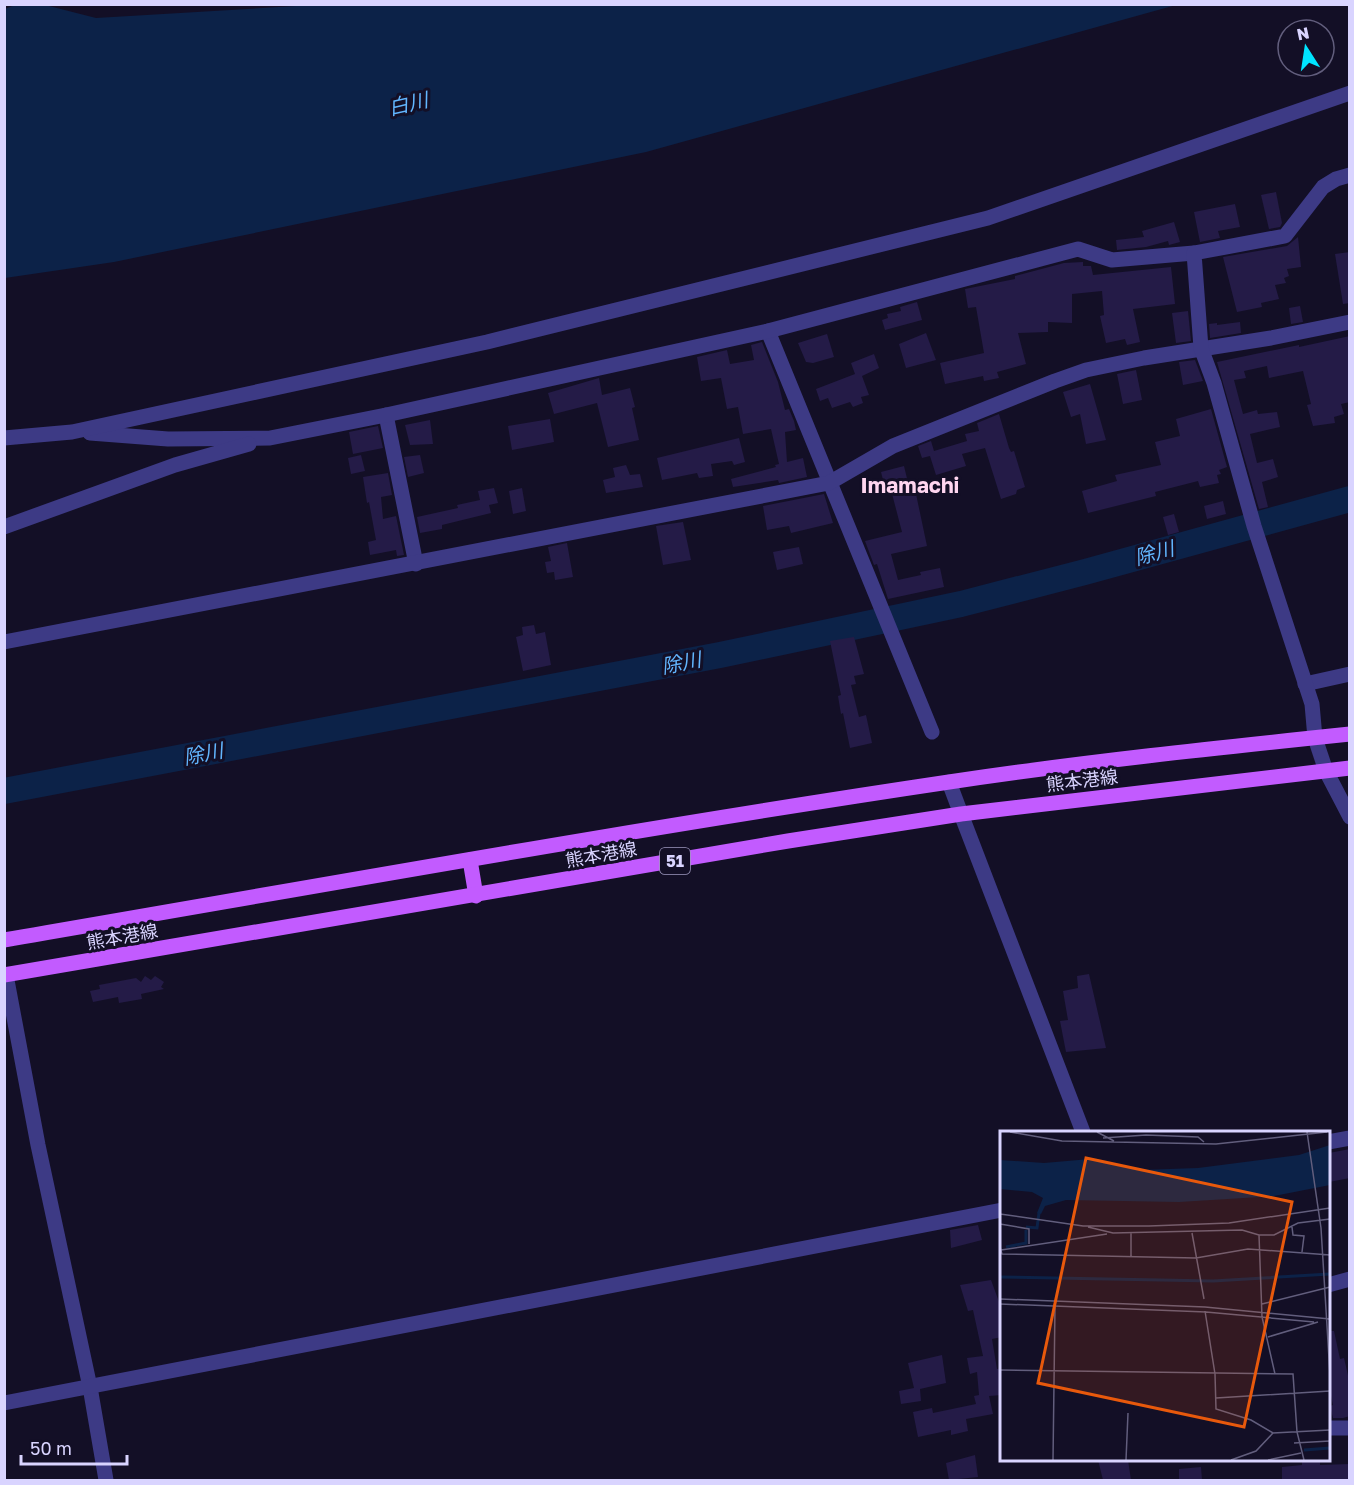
<svg xmlns="http://www.w3.org/2000/svg" width="1354" height="1485" font-family="'Golos Text','Noto Sans JP',sans-serif">
<rect width="100%" height="100%" fill="#130f26"/>
<polygon fill="#0c2248" points="329,4 1176,4 1176,5 646,152 114,262 5,278 5,9 15,5 45,5 96,18"/>
<g fill="none" stroke-linecap="round" stroke-linejoin="round">
<polyline stroke="#0c2248" stroke-width="26" points="4,791 720,655 961,604 1085,572 1350,499"/>
</g>
<g fill="#241b47">
<polygon points="1276,192 1282,223 1280,227 1269,229 1261,195"/>
<polygon points="1235,204 1240,227 1218,231 1220,238 1200,242 1194,212"/>
<polygon points="1174,222 1180,242 1169,245 1168,241 1146,247 1117,250 1116,240 1144,237 1142,231"/>
<polygon points="1298,237 1301,267 1287,269 1289,276 1284,278 1286,283 1275,285 1279,299 1261,303 1262,307 1237,312 1223,257 1287,246"/>
<polygon points="1350,252 1350,303 1343,304 1335,254"/>
<polygon points="1083,262 1083,266 1091,266 1093,275 1171,267 1175,304 1133,309 1140,342 1127,345 1125,339 1106,343 1100,316 1104,315 1102,291 1072,294 1072,323 1048,322 1048,332 1018,333 1026,364 997,372 999,378 984,381 983,376 945,384 940,363 984,353 976,307 968,308 965,289 1015,279 1015,276 1064,263"/>
<polygon points="917,302 922,320 885,330 882,320 888,318 887,314 901,311 900,307"/>
<polygon points="1300,306 1303,322 1291,324 1289,308"/>
<polygon points="1188,311 1191,341 1176,343 1172,313"/>
<polygon points="1240,322 1241,333 1210,338 1209,324 1217,323 1217,325"/>
<polygon points="926,333 936,360 906,368 899,344"/>
<polygon points="827,334 834,357 813,363 806,362 798,343"/>
<polygon points="1350,336 1350,402 1341,404 1344,414 1334,417 1335,423 1313,426 1307,405 1311,404 1303,371 1269,378 1267,366 1244,371 1246,378 1234,380 1243,414 1257,410 1258,414 1277,412 1280,427 1250,434 1257,463 1273,459 1278,477 1262,482 1268,507 1259,509 1217,362 1299,345 1299,347"/>
<polygon points="762,342 778,382 785,410 789,409 794,421 796,430 785,432 787,462 803,458 807,477 779,483 778,480 733,487 731,479 776,467 775,465 779,464 771,429 743,434 738,407 727,409 721,378 701,381 697,357 727,350 730,364 754,360 751,345"/>
<polygon points="874,354 879,368 862,376 869,395 861,397 863,403 853,407 850,402 832,408 828,398 820,401 816,389 855,374 851,363"/>
<polygon points="1195,360 1203,381 1183,385 1179,362"/>
<polygon points="1136,370 1142,400 1123,404 1117,374"/>
<polygon points="599,378 602,395 630,388 635,407 632,408 639,440 608,447 597,403 554,414 548,393"/>
<polygon points="1090,384 1106,440 1086,444 1080,414 1071,417 1063,392"/>
<polygon points="1211,409 1227,467 1219,470 1221,474 1217,475 1219,483 1200,487 1198,481 1155,492 1156,496 1088,513 1082,491 1117,481 1115,475 1161,465 1155,442 1180,436 1176,419"/>
<polygon points="999,414 1009,448 1011,452 1014,451 1025,487 1017,490 1016,494 1001,499 985,448 962,454 966,466 936,475 930,456 922,458 918,446 931,441 934,451 967,441 965,434 979,431 977,423"/>
<polygon points="550,419 554,442 512,450 508,426"/>
<polygon points="430,420 433,444 410,445 405,425"/>
<polygon points="378,426 383,448 353,454 349,432"/>
<polygon points="739,438 745,462 734,465 732,461 711,464 713,476 699,478 697,473 662,480 657,458"/>
<polygon points="361,455 365,471 351,474 348,458"/>
<polygon points="420,455 424,473 408,477 404,457"/>
<polygon points="626,465 630,475 640,474 643,487 606,493 603,480 615,477 613,468"/>
<polygon points="904,466 911,495 916,494 927,546 891,554 898,580 921,575 920,572 940,568 944,587 888,599 877,564 874,565 865,541 902,532 890,486 885,488 881,472"/>
<polygon points="388,473 392,495 381,497 383,519 396,516 404,555 397,556 396,550 370,555 368,542 376,540 369,502 367,503 363,477"/>
<polygon points="494,488 498,503 489,505 491,513 442,525 442,529 420,533 417,517 458,508 457,505 480,500 478,491"/>
<polygon points="522,488 526,511 513,514 509,491"/>
<polygon points="824,494 833,523 791,533 789,526 767,530 763,506"/>
<polygon points="1223,501 1226,514 1207,519 1204,506"/>
<polygon points="1174,514 1179,532 1168,535 1163,517"/>
<polygon points="683,522 691,560 663,565 656,526"/>
<polygon points="567,543 573,577 555,580 554,572 547,573 545,562 551,561 548,547"/>
<polygon points="799,547 803,564 777,570 773,552"/>
<polygon points="534,625 536,634 545,632 551,665 523,671 516,637 523,635 522,627"/>
<polygon points="854,637 864,674 854,676 856,684 851,685 859,717 866,715 872,743 850,748 843,713 841,714 838,696 841,695 830,641"/>
<polygon points="1089,974 1106,1048 1066,1052 1060,1021 1068,1020 1063,991 1078,988 1077,976"/>
<polygon points="145,976 151,980 155,976 164,982 161,987 164,989 141,994 142,999 119,1003 118,997 93,1002 90,991 100,989 99,985 136,978 141,982"/>
<polygon points="1350,1149 1350,1178 1329,1182 1329,1153"/>
<polygon points="978,1225 982,1240 951,1248 950,1230"/>
<polygon points="991,1280 1002,1310 1002,1337 992,1339 997,1369 1002,1368 1002,1395 989,1396 993,1414 966,1419 968,1431 951,1435 951,1430 918,1437 913,1412 932,1408 933,1413 976,1404 974,1396 979,1395 977,1372 970,1374 967,1358 983,1356 973,1310 968,1311 960,1285"/>
<polygon points="1329,1331 1334,1331 1340,1359 1344,1358 1350,1384 1350,1416 1343,1418 1333,1418 1330,1406 1333,1405 1329,1387"/>
<polygon points="942,1355 946,1383 920,1389 921,1401 901,1404 899,1391 914,1388 908,1363"/>
<polygon points="975,1455 978,1477 949,1480 946,1463"/>
<polygon points="1098,1460 1128,1460 1131,1480 1103,1480"/>
<polygon points="1302,1460 1320,1460 1320,1465 1350,1464 1350,1480 1282,1480 1282,1467 1302,1465"/>
<polygon points="1201,1467 1202,1480 1179,1479 1179,1469"/>
</g>
<g fill="none" stroke-linecap="round" stroke-linejoin="round">
<g stroke="#3d3a85" stroke-width="15">
<polyline points="768,331 932,732"/>
<polyline points="386,415 416,564"/>
<polyline points="90,433 168,439 270,438 386,415 768,331 1078,249 1112,260 1194,253"/>
<polyline points="4,438 72,432 487,342 988,218 1350,93"/>
<polyline points="4,527 175,465 249,444"/>
<polyline points="4,642 829,483 893,446 1055,381 1086,370 1144,358 1271,338 1350,322"/>
<polyline points="1305,684 1350,674"/>
<polyline points="1315,738 1312,704 1254,526 1214,383 1201,348 1194,253 1285,236 1323,187 1336,179 1350,175"/>
<polyline points="1326,771 1350,817"/>
<polyline points="961,814 1083,1132"/>
<polyline points="6,975 38,1145 90,1387 106,1480"/>
<polyline points="1328,1142 1350,1138"/>
<polyline points="1328,1285 1350,1279"/>
<polyline points="4,1403 1002,1210"/>
<polyline points="1328,1428 1350,1428"/>
</g>
<g stroke="#3d3a85" stroke-width="15">
<polyline points="1315,738 1326,771"/>
<polyline points="949,782 961,814"/>
</g>
<g stroke="#c25bff" stroke-width="15">
<polyline points="470,860 476,896"/>
<path d="M4,940c315,-54 629,-111 945,-158 133,-20 267,-34 401,-48"/>
<polyline points="4,975 788,841 961,814 1350,768"/>
</g>
</g>
<g text-anchor="middle" dominant-baseline="central" stroke-width="6" stroke-linejoin="round" paint-order="stroke">
<rect fill="#130f26" stroke="#9e99be" stroke-width="1.5" x="660" y="848" width="30" height="26" rx="4.5"/>
<g font-size="16" font-weight="bold" fill="#d9d4ff">
<text x="675" y="861">51</text>
</g>
<g font-size="18" fill="#d9d4ff" stroke="#130f26">
<text transform="translate(1082 780) rotate(-7)">熊本港線</text>
<text transform="translate(601 854) rotate(-10)">熊本港線</text>
<text transform="translate(122 936) rotate(-10)">熊本港線</text>
</g>
<g font-size="20" font-style="italic" fill="#62b6ff" stroke="#130f26">
<text transform="translate(408 103) rotate(-13)">白川</text>
<text transform="translate(1154 552) rotate(-15)">除川</text>
<text transform="translate(681 662) rotate(-11)">除川</text>
<text transform="translate(203 753) rotate(-11)">除川</text>
</g>
<g font-size="21" font-weight="bold" fill="#ffd6f0" stroke="#130f26">
<text x="910" y="485">Imamachi</text>
</g>
</g>
<g transform="translate(1000 1131)">
<rect width="330" height="330" fill="#130f26"/>
<path d="M330,14v40l-56,11 -95,6 -113,-2 -21,6 -4,8 -4,-1 6,-15 -11,-6 -32,-3v-29l44,3 46,-4 51,11 57,-2 101,-13z" fill="#0c2248"/>
<path fill="none" stroke="#0c2248" stroke-width="3" d="M26,96l11,1 2,-15M6,116l20,-4v-13M0,146l213,4 117,-7M304,319l26,-2"/>
<path fill="none" stroke="#625e7d" stroke-width="1.5" d="M10,1l52,9 154,3 111,-12M97,1l17,9M307,1l14,96 9,147M103,7l43,-3 52,2 6,5M0,83l83,12h66l80,-3 101,-15M0,93l29,5v15M88,96l25,6 129,-3 17,5M292,96l1,8 11,1 -2,16M192,102l12,66M0,116l2,7 194,4 52,-9 82,6M1,119l106,-16M131,126v-24M0,168l205,8 125,12M0,173l206,8 108,10M262,173l68,-17M205,180l10,63 1,35 35,11 22,13M268,206l50,-15M0,239l293,4 4,58 7,28M275,243l-13,-57 -3,-82h15l24,-12 32,-4M216,267l114,-7M294,312l36,-2M53,329l2,-154M126,329l2,-47M231,329l25,-9 17,-18 57,-3M268,329l33,-7"/>
<path fill="#e8590c" fill-opacity="0.15" stroke="#e8590c" stroke-width="3" d="M86,27l206,44 -48,225 -206,-44z"/>
<rect width="330" height="330" fill="none" stroke="#d9d4ff" stroke-width="3"/>
</g>
<rect width="1354" height="1485" fill="none" stroke="#d9d4ff" stroke-width="12"/>
<g transform="translate(1306 48) rotate(348)"><circle r="28" fill="#130f26" stroke="#625e7d" stroke-width="1.5"/>
<path d="M0-4.5L10 22L0 15L-10 22Z" fill="#00e5ff"/>
<text y="-9" font-size="16" font-weight="bold" text-anchor="middle" fill="#d9d4ff">N</text>
</g>
<path d="M21 1455v9h106v-9" fill="none" stroke="#d9d4ff" stroke-width="3"/>
<text x="30" y="1455" font-size="18" fill="#d9d4ff" stroke="#130f26" stroke-width="4.5" paint-order="stroke">50 m</text>
</svg>
